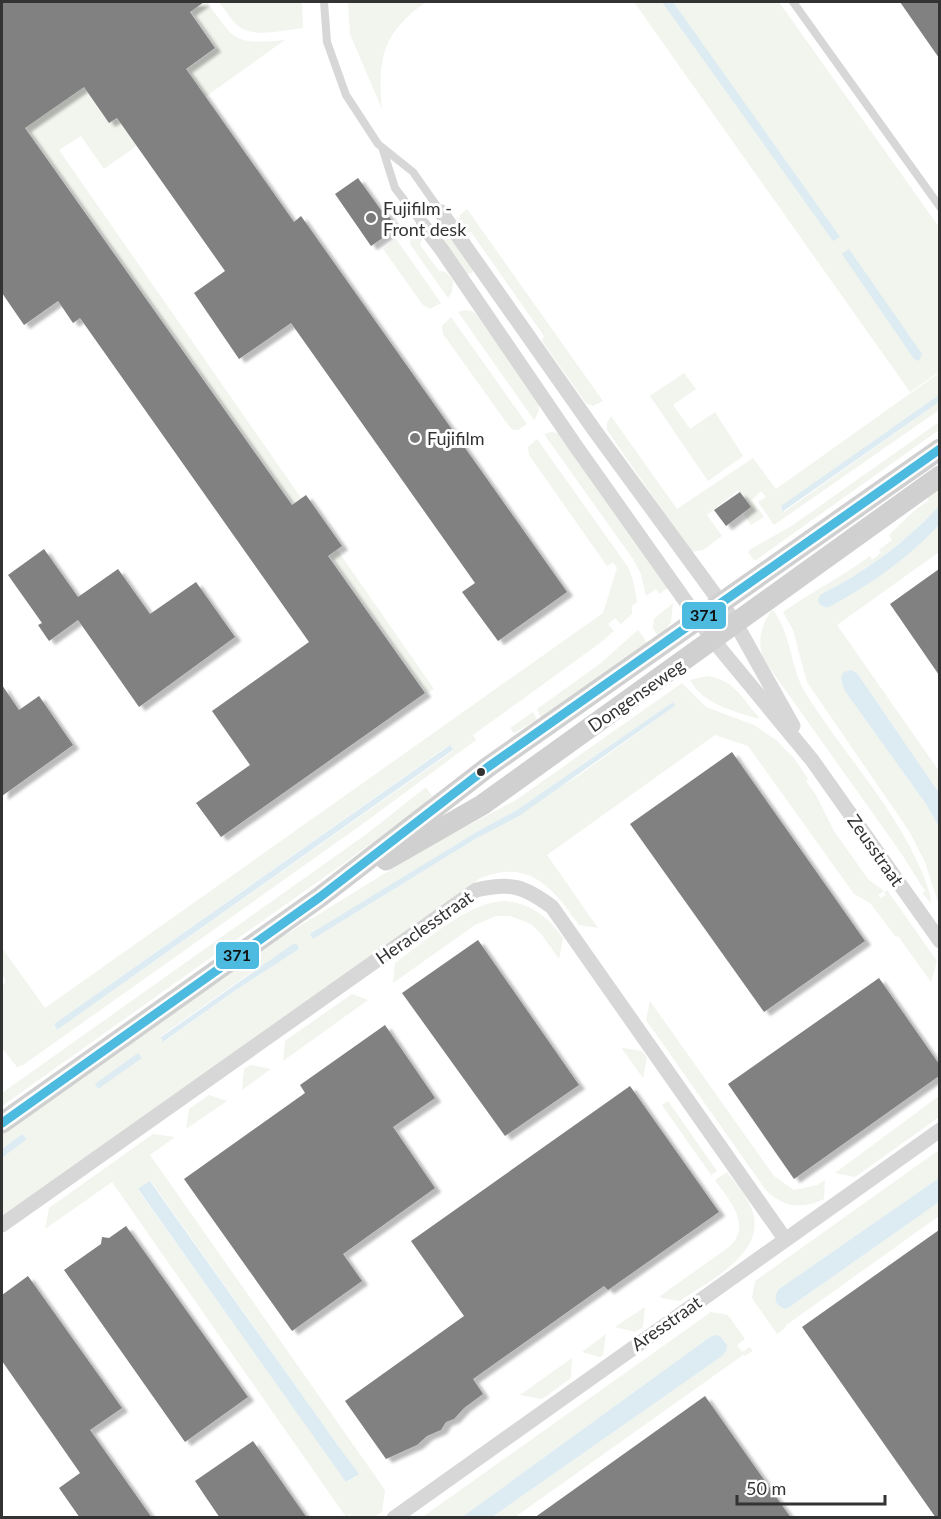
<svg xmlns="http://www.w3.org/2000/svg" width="941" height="1519" font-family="Lato,sans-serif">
<defs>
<filter id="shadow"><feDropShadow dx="6" dy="4" stdDeviation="1.5" flood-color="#0004"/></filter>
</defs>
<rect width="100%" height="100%" fill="#fff"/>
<g fill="#f1f5ed" fill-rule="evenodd">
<path d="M185,2h22c28,39 27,43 78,38l-181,129 -23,-33 -22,14 375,539 -7,4 -401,-566 36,-25 -3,-51 52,72 106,-75z"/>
<path d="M219,2h83l1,26c-19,2 -51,11 -66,-3 -7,-6 -12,-16 -18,-23z"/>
<path d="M348,2h78c-43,30 -49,56 -44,107l-32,-75z"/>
<polygon points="634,2 779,2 939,227 939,372 910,392"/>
<polygon points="467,209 603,401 593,406 586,403 542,341 544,336 471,232 466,233 459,222 460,215"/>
<polygon points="419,233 422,238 420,245 439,271 446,272 453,281 452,292 448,298 410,244 411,239"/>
<polygon points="450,237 473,270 472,273 467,274 444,240"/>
<polygon points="396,239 441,303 430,309 423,305 383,249"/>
<polygon points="464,310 472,311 477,315 538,401 539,411 534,420 458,312"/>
<polygon points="451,317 527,424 518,430 513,430 509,426 443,334 442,326"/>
<polygon points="684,373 696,389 673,405 690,429 715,412 743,456 708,481 650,396"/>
<polygon points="939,373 939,395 786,503 781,506 781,510 784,512 939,402 939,410 774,525 758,502 766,497 761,491 752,500 764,517 751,525 743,513 751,507 738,490 707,515 722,536 703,550 691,552 607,430 607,423 611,416 677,509 753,458 776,489"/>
<polygon points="939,422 939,430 756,560 754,560 748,552 751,549 793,525"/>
<polygon points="551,432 558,433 669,587 659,594 656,589 646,596 641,574 633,559 544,434"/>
<path d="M537,439l91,128 5,13 4,22 -5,4v8l-11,10 -6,-6 -7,6 6,7 -14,12 -127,92 3,5 -112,83 -341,242 -6,2 -15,-19v-62l3,-3v-4l-3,-5v-26l43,60 558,-395 14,-45 -4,-6 -6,4 -78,-111 -1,-8zM449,745l4,6 -396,279 -3,-6z"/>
<path d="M939,487v19c-35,37 -73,65 -118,89l-1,10 7,3c41,-22 80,-49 112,-83v27l-102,73 102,146v22l-82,-120 -9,-3 -7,12 4,9 81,113 13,23v78l-14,-43 -16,-31 -102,-149 -14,-52 -10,-18c28,-20 59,-35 87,-56l2,4 9,-7 -2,-3 13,-10 -3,-5 24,-23 16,-12 -2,-3z"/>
<polygon points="673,603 671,622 659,638 653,628 654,619"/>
<path d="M772,610l2,1c17,25 16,52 29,78 39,64 93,118 121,188 3,8 7,18 7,26l-9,-10 3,-2 -24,-38 -137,-193c-7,-18 -4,-34 8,-50z"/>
<polygon points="638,630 650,647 541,718 537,709 601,663"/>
<path d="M707,676c27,3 35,23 52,41l-1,2c-26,-9 -54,-14 -68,-39z"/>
<path d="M682,683l24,24 48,18 22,15 18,18 14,21 -2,2 10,14 18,36 34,48 16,12 -6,4 3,3 5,-3 -2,-3 3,-2 50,71 -6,21 -33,-46 -2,1 -26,-34 -16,-9 -106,-148 -33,-11 -168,120 51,73 -19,-3c-26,-37 -50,-68 -100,-46l-477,337v-58l25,-19 -5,-5 -20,15v-16l267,-188 160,-99 87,-46zM673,702l2,4 -97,70 -265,163 137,-91 67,-38zM299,949l-66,43 -69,50 -3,-6 95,-67z"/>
<polygon points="533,712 537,720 514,733 510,728"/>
<polygon points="426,787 432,796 428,799 430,802 2,1106 2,1093 368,833"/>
<path d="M506,901c26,3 42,16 57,37l-4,21 -17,-24 -11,-11 -21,-8h-14l-21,9 -82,58 2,-20c30,-21 73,-62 111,-62z"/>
<polygon points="352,994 368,1000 283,1061 285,1041"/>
<path d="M650,1001l124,175 20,14 23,-5 8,-5 -1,19c-21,11 -43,8 -59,-10l-119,-169z"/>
<polygon points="623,1048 642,1051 647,1058 643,1078 622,1049"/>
<polygon points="250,1065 271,1069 242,1090 244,1069"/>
<polygon points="209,1095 227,1101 186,1129 189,1109"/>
<polygon points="939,1096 939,1117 855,1177 835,1173"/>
<polygon points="668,1101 717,1171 711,1175 662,1105"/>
<path d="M153,1134l22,3 -25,18 235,335 -3,22 -8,5h-26l7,-6 -9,6 -234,-335 -67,47 4,-21zM151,1181l207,293 -11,8 -209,-292z"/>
<polygon points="939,1150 939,1178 779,1289 779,1306 785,1309 791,1306 939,1202 939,1216 785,1326 785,1328 777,1334 752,1298 755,1281"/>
<path d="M727,1172c9,12 20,24 25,38 16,43 -44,71 -72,91l-19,-3 -1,-2 69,-49c24,-22 0,-47 -14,-67z"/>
<polygon points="645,1307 643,1327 635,1332 615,1327"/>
<path d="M711,1312l17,3 17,24 -8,6 5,7 8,-5 3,4 -8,5 -2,-1 -228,162h-23l232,-163c3,-9 3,-14 -6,-18l-8,1 -248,180 -41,1z"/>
<polygon points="606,1334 603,1355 600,1357 582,1352"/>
<polygon points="572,1358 571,1378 542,1399 520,1395"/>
</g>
<g fill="#ddebf3">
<polygon points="662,2 673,2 840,237 833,241"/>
<polygon points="849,249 922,354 919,361 914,359 842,254"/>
<polygon points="939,395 939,402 782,512 781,506"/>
<path d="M939,506v19c-32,34 -70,61 -112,83l-7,-3 -2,-5 2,-5c45,-23 85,-52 119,-89z"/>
<path d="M851,670l6,3 82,120v34l-13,-23 -81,-113c-4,-9 -8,-19 6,-21z"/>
<polygon points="673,702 675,706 519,816 477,838 313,939 310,934 475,833 517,810"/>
<polygon points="450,745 453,750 57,1030 54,1024"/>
<polygon points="293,944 297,944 299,949 233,992 163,1042 161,1037"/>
<polygon points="138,1053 142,1058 98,1089 95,1084"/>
<polygon points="22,1134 27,1139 2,1158 2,1149"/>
<path d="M939,1178v24l-148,104 -6,3c-10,-4 -12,-11 -6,-20z"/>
<polygon points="150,1181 339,1447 359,1474 346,1482 319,1444 138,1189"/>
<polygon points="715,1335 721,1337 727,1345 726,1351 722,1356 492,1517 462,1517 710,1337"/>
</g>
<g fill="#818181" filter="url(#shadow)">
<polygon points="2,2 204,2 190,12 215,48 186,69 294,222 301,216 567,592 498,641 462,592 475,583 291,323 239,359 194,293 225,271 117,118 109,123 84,87 25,128 292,505 306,495 342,546 328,556 425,693 221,837 196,803 250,765 212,711 309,642 80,318 73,323 58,301 24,325 2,293"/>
<polygon points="900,2 939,2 939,58"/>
<polygon points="358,178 381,210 385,211 397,228 371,246 335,194"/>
<polygon points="740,492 751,507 726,526 714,510"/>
<polygon points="44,549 78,597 118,569 150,614 196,582 235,637 139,707 78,620 49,641 38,625 42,623 8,575"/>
<polygon points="939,569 939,675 890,604"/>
<polygon points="2,685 19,710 39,696 73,745 2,796"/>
<polygon points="732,752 865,941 764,1012 630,824"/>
<polygon points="478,940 579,1085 505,1136 402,993"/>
<polygon points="879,978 939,1064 939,1076 794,1179 728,1084"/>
<polygon points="385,1025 435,1098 393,1127 435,1188 343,1254 362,1281 292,1331 184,1179 305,1093 300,1085"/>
<polygon points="630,1086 719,1212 608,1290 604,1286 473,1379 483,1394 464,1408 454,1419 446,1422 441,1430 427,1436 417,1445 386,1459 345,1401 464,1316 411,1241"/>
<polygon points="126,1226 248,1397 185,1442 64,1270 101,1244 102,1237 109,1238"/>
<polygon points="939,1230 939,1518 936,1518 802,1327"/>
<polygon points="28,1276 122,1408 90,1430 152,1518 80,1518 59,1488 80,1473 2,1361 2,1295"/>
<polygon points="705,1396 791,1518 534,1518"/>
<polygon points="253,1441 265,1458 307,1518 220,1518 207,1499 195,1481"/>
</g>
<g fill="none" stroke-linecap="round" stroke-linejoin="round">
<g stroke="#d7d7d7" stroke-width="8">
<polyline points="324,2 327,42 346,95 378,144 413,172 441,212"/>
<polyline points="793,2 940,207"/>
<polyline points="383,150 395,188 423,225"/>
</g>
<g stroke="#d7d7d7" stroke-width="15">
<polyline points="441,212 595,431 721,603 736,624 793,726"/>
<polyline points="423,225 442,250 575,445 713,640 812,760 940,941"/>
<path d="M2,1225l474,-335c35,-8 48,-4 76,17l233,332"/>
<polyline points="394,1518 940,1130"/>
</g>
<g stroke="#d0d0d0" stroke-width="21">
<polyline points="386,860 482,805 940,476"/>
<polyline points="2,1123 320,897 488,767 940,449"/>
</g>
<defs>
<polyline id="bus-1" points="2,1123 320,897 488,767 940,449"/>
</defs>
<use href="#bus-1" stroke="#fff" stroke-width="14"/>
<use href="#bus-1" stroke="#4dbadf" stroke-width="9"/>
</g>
<g fill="#7a7a7a" stroke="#fff" stroke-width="2">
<circle cx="371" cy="218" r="6"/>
<circle cx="415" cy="438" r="6"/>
</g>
<circle fill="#333" stroke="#fff" stroke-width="2" cx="481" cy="772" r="5"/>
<g text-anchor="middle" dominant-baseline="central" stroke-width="6" stroke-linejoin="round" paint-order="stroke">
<g font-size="18" fill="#333" stroke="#fff" text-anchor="start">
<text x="383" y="208">Fujifilm -<tspan x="383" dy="21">Front desk</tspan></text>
<text x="427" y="438">Fujifilm</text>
</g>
<g font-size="18" fill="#333" stroke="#fff">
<text transform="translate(636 695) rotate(-35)">Dongenseweg</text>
<text transform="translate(876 850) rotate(55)">Zeusstraat</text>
<text transform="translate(424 927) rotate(-35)">Heraclesstraat</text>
<text transform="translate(666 1323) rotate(-35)">Aresstraat</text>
</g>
</g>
<g stroke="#fff" stroke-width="2">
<rect x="681" y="601" width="46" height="29" rx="6" fill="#4dbadf"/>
<rect x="215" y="941" width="45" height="29" rx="6" fill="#4dbadf"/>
</g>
<g font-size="16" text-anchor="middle" font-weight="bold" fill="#111">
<text x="704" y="621">371</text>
<text x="237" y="961">371</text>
</g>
<rect width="941" height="1519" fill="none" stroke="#333333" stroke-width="6"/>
<path d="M737 1495v9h148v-9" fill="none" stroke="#333333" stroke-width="3"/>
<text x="746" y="1495" font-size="18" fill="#333333" stroke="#ffffff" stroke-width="4.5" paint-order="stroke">50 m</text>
</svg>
